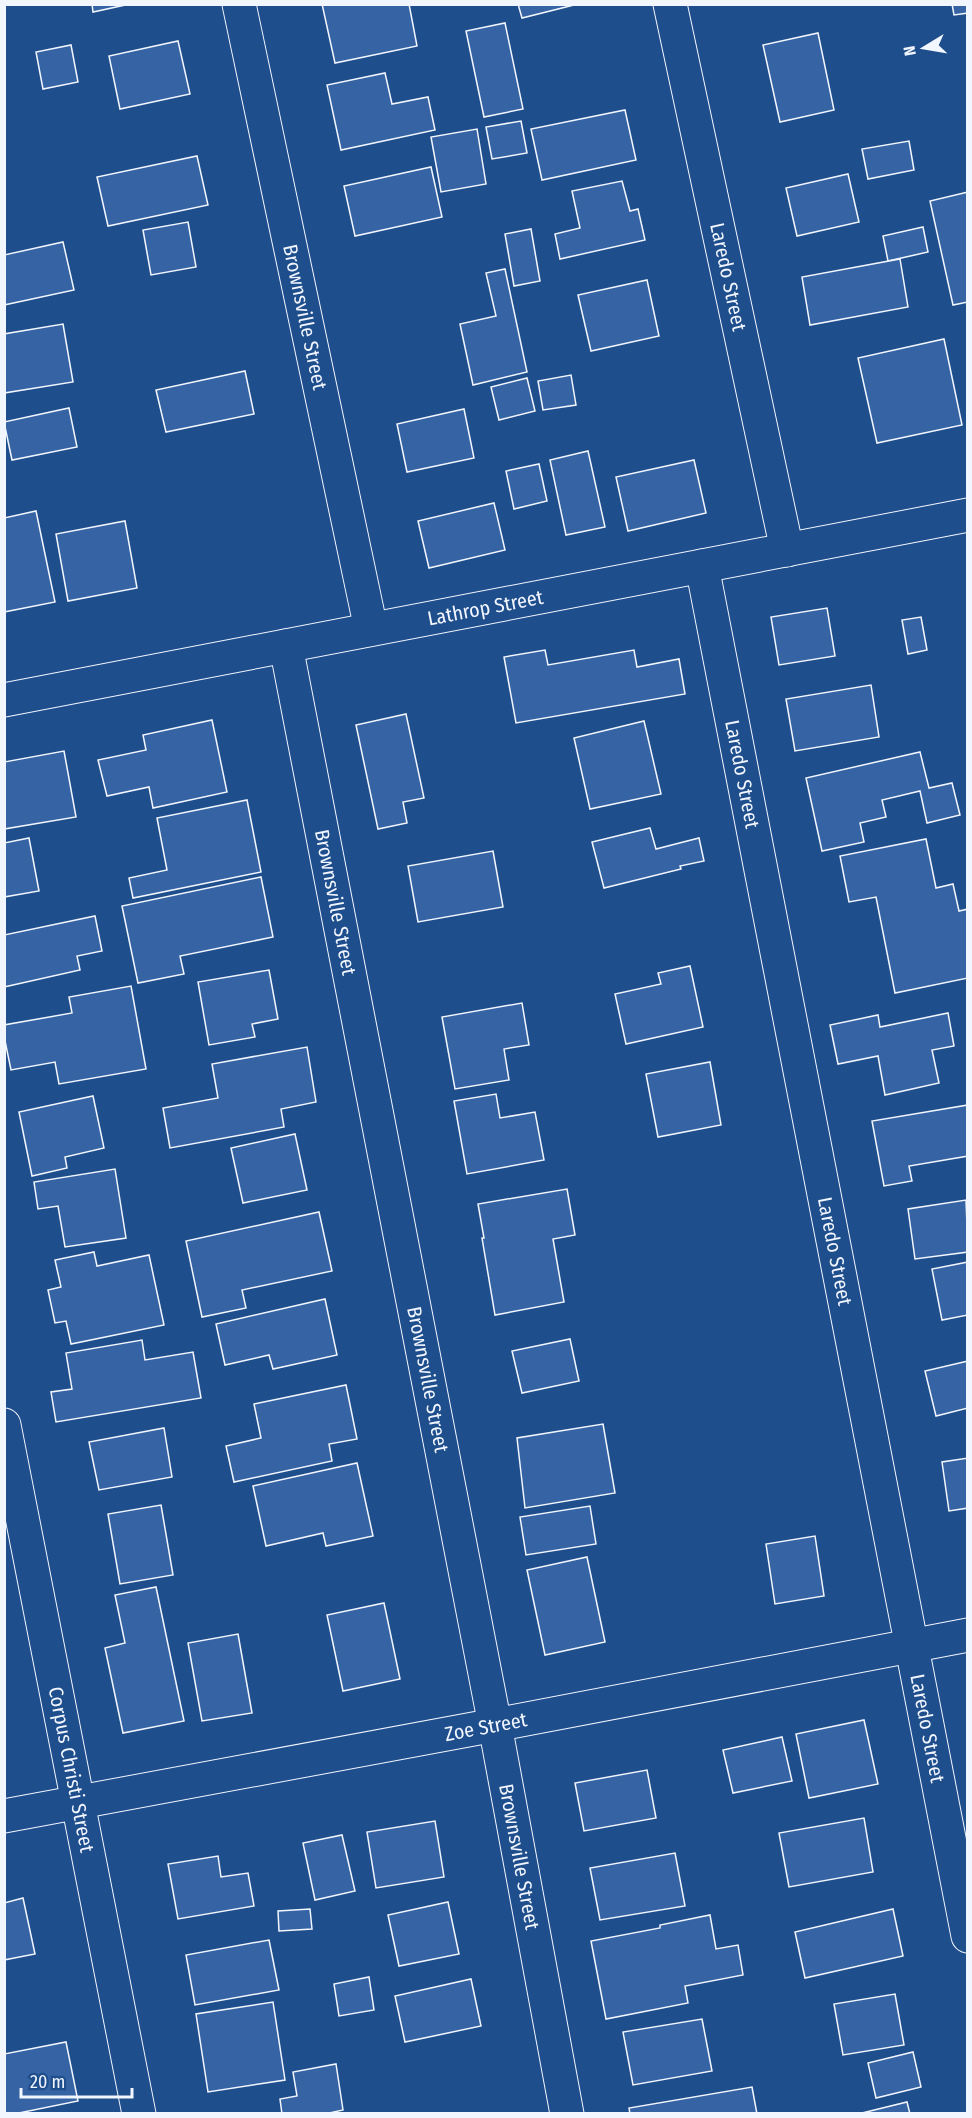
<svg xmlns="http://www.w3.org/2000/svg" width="972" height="2118" font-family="'Fira Sans Condensed',sans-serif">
<rect width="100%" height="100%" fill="#1f4e8c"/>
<g fill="#3563a3" stroke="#f2f6ff" stroke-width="1.5">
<polygon points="92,4 130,4 93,12"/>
<polygon points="322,4 409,4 417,46 335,63"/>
<polygon points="518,4 578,4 522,18"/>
<polygon points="952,4 968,4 968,13 954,15"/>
<polygon points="505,23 523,109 484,117 466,31"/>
<polygon points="818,33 834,110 780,122 763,45"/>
<polygon points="178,41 190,94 120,109 109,56"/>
<polygon points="71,45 78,82 43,89 36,52"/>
<polygon points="385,73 392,104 428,97 435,130 341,150 327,85"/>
<polygon points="625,110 636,160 542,180 531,129"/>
<polygon points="521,121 527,153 492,159 486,127"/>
<polygon points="477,129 486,184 441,192 431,137"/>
<polygon points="909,141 914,170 868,179 862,149"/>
<polygon points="197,156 208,205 108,226 97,177"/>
<polygon points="431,167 442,217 355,236 344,186"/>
<polygon points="848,174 859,222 797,236 786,188"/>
<polygon points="622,181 630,211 638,209 645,240 560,259 555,234 580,228 572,191"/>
<polygon points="968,192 968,302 953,305 930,201"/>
<polygon points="188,222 196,267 151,275 143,230"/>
<polygon points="923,227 928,252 888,261 883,236"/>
<polygon points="531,229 540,281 514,286 505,234"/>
<polygon points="63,242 74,290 4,305 4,255"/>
<polygon points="900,259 908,307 810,325 802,277"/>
<polygon points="505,269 527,372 473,385 460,324 496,316 486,273"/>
<polygon points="647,280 659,336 591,351 578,295"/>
<polygon points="63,324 73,382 4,393 4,334"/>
<polygon points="944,339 962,425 877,443 858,358"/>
<polygon points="245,371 254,414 166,432 156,390"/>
<polygon points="571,375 576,405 543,410 538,381"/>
<polygon points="527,378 535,411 499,420 491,387"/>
<polygon points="69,408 77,447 12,460 4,422"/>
<polygon points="464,409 474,458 407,472 397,424"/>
<polygon points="588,451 605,527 566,535 550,460"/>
<polygon points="694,460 706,513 628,531 616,477"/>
<polygon points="539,464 547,501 514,509 506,471"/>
<polygon points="494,503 505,550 429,568 418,521"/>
<polygon points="36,511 55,602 4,612 4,518"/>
<polygon points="125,521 137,588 68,601 56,534"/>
<polygon points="827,608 835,656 779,665 771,617"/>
<polygon points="921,617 927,650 908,654 902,620"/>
<polygon points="545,650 548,665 634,650 637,667 679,659 685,694 516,723 504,657"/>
<polygon points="871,685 879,737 795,751 786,699"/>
<polygon points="406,714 424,798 403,802 407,823 378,829 356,725"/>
<polygon points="212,720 227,792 153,808 149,787 107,796 98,760 146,750 143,735"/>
<polygon points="644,721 661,794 590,809 574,738"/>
<polygon points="64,751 76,817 4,829 4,762"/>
<polygon points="920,752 929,788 952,783 960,815 927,823 920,791 882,800 886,817 860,823 864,842 822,851 806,778"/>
<polygon points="247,800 261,872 133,898 129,878 167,870 157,818"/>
<polygon points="650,828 656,849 699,838 704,861 680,866 681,869 604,888 592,842"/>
<polygon points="29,838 39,891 4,897 4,843"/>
<polygon points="926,839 936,888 953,884 959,911 968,909 968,978 895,993 876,897 849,902 840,856"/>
<polygon points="493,851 503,907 418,922 408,866"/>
<polygon points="261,877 273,937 180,956 184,974 138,983 122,906"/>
<polygon points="95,916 102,951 77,956 80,970 4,987 4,935"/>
<polygon points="690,966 703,1027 626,1044 615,994 661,984 658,973"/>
<polygon points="269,970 278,1019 252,1024 255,1037 209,1045 198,982"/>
<polygon points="131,986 146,1069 59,1084 55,1062 11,1070 4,1036 4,1025 72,1013 69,997"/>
<polygon points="522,1003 529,1045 504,1049 509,1080 455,1089 442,1017"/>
<polygon points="948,1013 954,1046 932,1050 939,1083 885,1095 878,1056 838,1064 830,1025 878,1015 880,1027"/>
<polygon points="307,1047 316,1102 281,1109 284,1127 170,1148 163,1108 218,1098 212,1064"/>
<polygon points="710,1062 721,1125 658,1137 646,1074"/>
<polygon points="496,1094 500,1118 535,1112 544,1160 467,1174 454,1101"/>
<polygon points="93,1096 104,1148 65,1157 67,1168 32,1176 19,1112"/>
<polygon points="968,1105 968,1156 909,1166 912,1181 884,1186 872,1121"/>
<polygon points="295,1134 307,1190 243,1203 231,1148"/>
<polygon points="115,1169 126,1238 65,1247 58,1206 38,1209 34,1182"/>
<polygon points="567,1189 575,1235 553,1239 564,1302 495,1315 482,1238 484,1238 478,1204"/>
<polygon points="966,1200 968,1252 915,1259 908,1209"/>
<polygon points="319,1212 332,1271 242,1290 246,1308 202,1317 186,1241"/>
<polygon points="94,1252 97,1266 149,1255 164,1325 71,1344 66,1321 55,1323 48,1290 61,1287 55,1260"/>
<polygon points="968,1262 968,1315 942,1320 932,1269"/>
<polygon points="325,1299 337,1355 273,1369 269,1355 225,1365 216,1324"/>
<polygon points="570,1339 579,1381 522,1393 512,1351"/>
<polygon points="142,1340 145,1360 193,1352 201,1398 56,1422 51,1392 72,1389 66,1353"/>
<polygon points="968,1361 968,1408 936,1416 925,1371"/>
<polygon points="346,1385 357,1439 329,1444 332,1461 234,1482 226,1446 261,1438 254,1404"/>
<polygon points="603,1424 615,1493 525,1508 517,1438"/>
<polygon points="164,1428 172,1477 99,1490 89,1442"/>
<polygon points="968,1458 968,1508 949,1511 942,1462"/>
<polygon points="357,1463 373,1536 326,1546 323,1533 266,1546 253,1486"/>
<polygon points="161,1505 173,1575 120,1584 108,1514"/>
<polygon points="590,1506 596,1544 526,1555 520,1517"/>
<polygon points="815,1536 824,1596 775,1604 766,1544"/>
<polygon points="587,1557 605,1642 545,1655 527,1570"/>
<polygon points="156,1587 184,1721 123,1733 105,1648 125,1643 115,1595"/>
<polygon points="384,1603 400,1679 343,1691 327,1615"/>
<polygon points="238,1634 252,1713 202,1721 188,1643"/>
<polygon points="864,1720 878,1784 809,1798 796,1734"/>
<polygon points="782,1737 792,1781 733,1793 723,1750"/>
<polygon points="647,1770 656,1818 584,1831 575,1783"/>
<polygon points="864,1818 873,1872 789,1887 779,1833"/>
<polygon points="435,1821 444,1877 376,1888 367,1832"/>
<polygon points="342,1835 355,1891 315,1900 303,1843"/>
<polygon points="675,1853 685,1906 600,1920 590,1868"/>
<polygon points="218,1856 221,1877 248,1873 254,1906 178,1919 168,1864"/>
<polygon points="23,1898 35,1954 4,1960 4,1903"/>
<polygon points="448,1902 459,1954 399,1966 388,1915"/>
<polygon points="310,1909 312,1929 279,1931 278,1911"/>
<polygon points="893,1909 903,1956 805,1978 795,1932"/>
<polygon points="710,1915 716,1949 738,1945 743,1975 685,1986 688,2003 606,2019 591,1941 660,1928 660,1925"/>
<polygon points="269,1940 279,1990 195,2005 186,1955"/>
<polygon points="369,1977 374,2010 339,2016 334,1984"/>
<polygon points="471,1979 481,2026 405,2042 395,1996"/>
<polygon points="895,1994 904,2045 843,2055 834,2004"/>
<polygon points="273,2002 285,2080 208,2092 196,2014"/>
<polygon points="702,2019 712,2071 633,2085 623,2032"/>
<polygon points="66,2042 78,2101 14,2114 4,2114 4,2054"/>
<polygon points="913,2052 921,2087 876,2098 868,2063"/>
<polygon points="336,2064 343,2110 325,2114 282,2114 280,2099 297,2096 293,2072"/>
<polygon points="752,2087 757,2114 630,2114 629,2108"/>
<polygon points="907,2102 910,2114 858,2114"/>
</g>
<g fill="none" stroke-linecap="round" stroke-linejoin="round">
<defs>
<g id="minor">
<path id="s1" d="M239,4l132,625"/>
<path id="s2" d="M670,4l117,546"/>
<path id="s3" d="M702,566l266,1370"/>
<path id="s4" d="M286,646l209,1079 72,389"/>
<path id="s5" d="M4,1425l135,689"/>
<path id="s6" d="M4,1816l491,-91 473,-90"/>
</g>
<g id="tertiary">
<path id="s7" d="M4,700l964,-185"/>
</g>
</defs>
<use href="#minor" stroke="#f2f6ff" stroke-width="35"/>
<use href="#tertiary" stroke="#f2f6ff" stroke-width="35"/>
<use href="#minor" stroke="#1f4e8c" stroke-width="33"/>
<use href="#tertiary" stroke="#1f4e8c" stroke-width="33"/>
</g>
<g text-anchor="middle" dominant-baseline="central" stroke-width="4.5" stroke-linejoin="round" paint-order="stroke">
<g font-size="20" fill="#f2f6ff" stroke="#1f4e8c">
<text stroke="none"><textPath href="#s2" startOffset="279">Laredo Street</textPath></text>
<text stroke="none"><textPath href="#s1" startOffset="320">Brownsville Street</textPath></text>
<text stroke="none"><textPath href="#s7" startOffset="490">Lathrop Street</textPath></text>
<text stroke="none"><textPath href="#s3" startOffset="212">Laredo Street</textPath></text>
<text stroke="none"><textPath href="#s4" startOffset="261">Brownsville Street</textPath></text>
<text stroke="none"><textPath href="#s3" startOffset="698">Laredo Street</textPath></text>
<text stroke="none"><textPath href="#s4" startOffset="747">Brownsville Street</textPath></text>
<text stroke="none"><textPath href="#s6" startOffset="490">Zoe Street</textPath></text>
<text stroke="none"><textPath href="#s3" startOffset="1184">Laredo Street</textPath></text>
<text stroke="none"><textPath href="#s5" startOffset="351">Corpus Christi Street</textPath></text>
<text stroke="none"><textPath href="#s4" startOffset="1233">Brownsville Street</textPath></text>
</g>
</g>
<rect width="972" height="2118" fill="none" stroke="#f2f6ff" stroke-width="12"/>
<g transform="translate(924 48) rotate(259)" stroke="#1f4e8c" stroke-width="4.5" paint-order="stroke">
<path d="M0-4.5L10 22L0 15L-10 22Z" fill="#f2f6ff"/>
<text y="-9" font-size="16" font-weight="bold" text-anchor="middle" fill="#f2f6ff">N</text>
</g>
<path d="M21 2088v9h111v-9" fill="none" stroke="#f2f6ff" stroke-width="3"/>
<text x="30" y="2088" font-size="18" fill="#f2f6ff" stroke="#1f4e8c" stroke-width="4.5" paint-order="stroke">20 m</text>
</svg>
